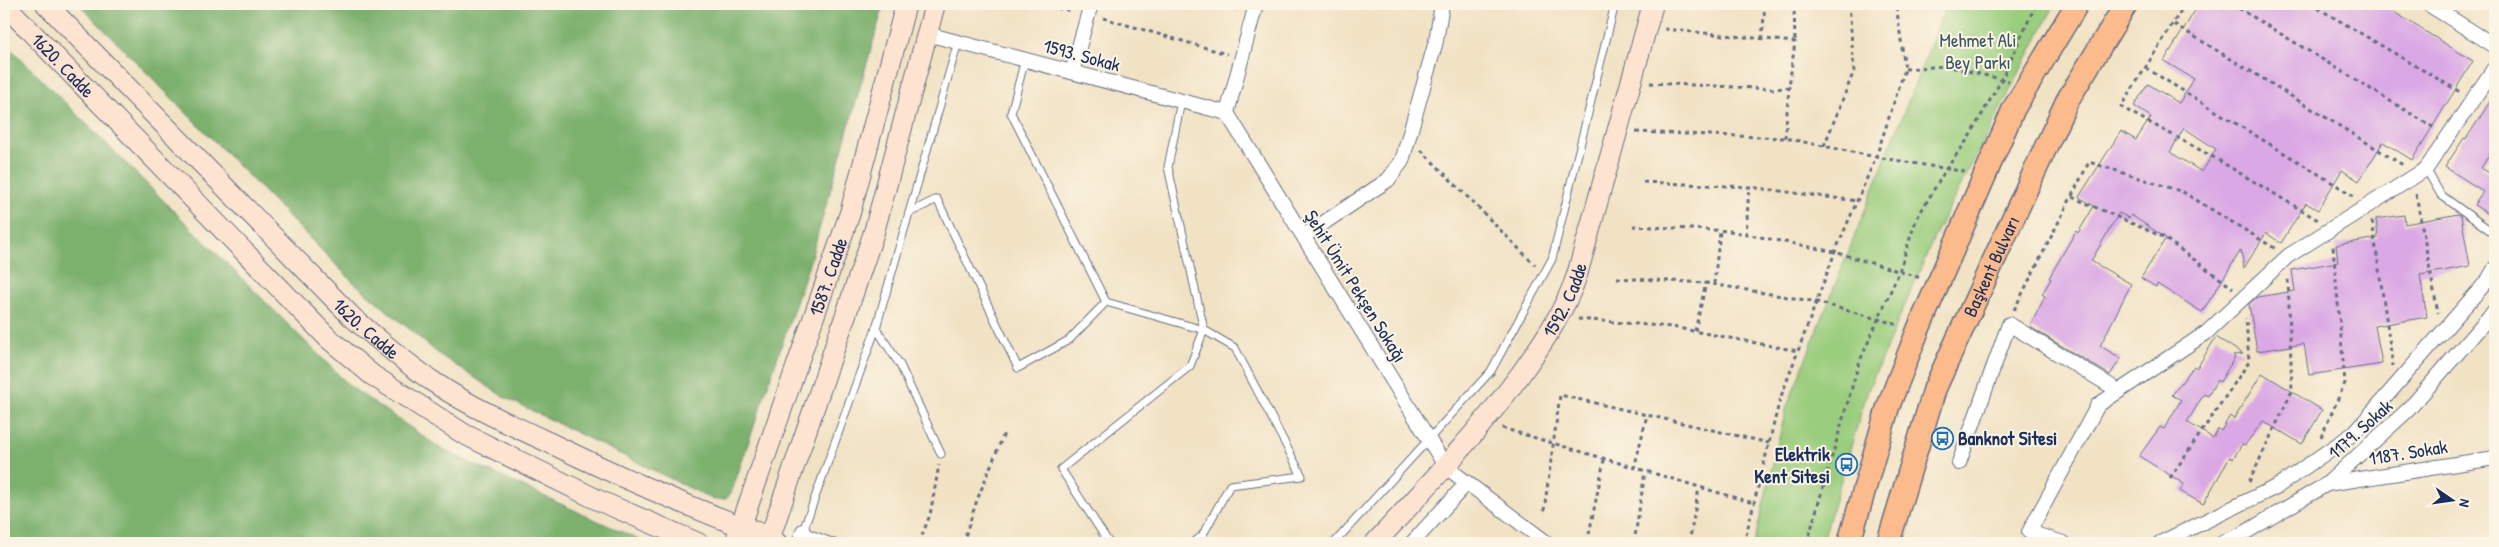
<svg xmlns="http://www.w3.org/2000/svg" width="2499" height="547" font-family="'Patrick Hand',sans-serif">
<rect width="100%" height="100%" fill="#fcf5e5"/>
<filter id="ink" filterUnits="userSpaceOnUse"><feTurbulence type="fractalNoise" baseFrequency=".02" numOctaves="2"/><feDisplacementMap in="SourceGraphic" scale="10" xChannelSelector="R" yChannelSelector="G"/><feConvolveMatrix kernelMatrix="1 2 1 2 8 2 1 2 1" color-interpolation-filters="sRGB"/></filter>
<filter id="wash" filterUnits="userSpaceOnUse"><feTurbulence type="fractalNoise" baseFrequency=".0096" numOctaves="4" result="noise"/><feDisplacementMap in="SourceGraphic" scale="20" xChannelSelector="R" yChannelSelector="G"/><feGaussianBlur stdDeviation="1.12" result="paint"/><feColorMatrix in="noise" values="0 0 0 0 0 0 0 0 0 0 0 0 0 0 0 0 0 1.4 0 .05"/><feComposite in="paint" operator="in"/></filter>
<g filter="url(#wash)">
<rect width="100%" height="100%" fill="#f1e2c4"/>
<polygon fill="#9bcd7e" stroke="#5b7e6e" points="1932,4 2055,4 1936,233 1868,390 1822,543 1754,543 1786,409 1944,11"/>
<g fill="#7cb06d" stroke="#4c7066">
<polygon points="79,4 884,4 810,261 732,491 726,499 714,500 504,397 440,355 351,280"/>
<polygon points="4,42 351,387 443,450 646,543 4,543"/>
</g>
<g id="blocks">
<g fill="#daa8e5" fill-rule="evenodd">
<path d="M2199,4h182l92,57 -61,99 -29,-18 -24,39 -17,-11 -24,40 -12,-7 -25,40 -15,-10 -22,35 -3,-18 -39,62 -45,-28 -1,3 -15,-9 25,-40 -35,-23 -2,3 -10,-5 -28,48 40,23 -31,62 21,12 -11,17 -80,-48 15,-31 -3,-2 9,-15 -2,-1 27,-47 2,2 16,-27 -15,-9 42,-66 15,9 15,-23 -17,-11 14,-22 31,19 15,-24 -30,-18zM2184,128l32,21 -14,23 -32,-20z"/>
<polygon points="2495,94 2495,146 2481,168 2493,175 2495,172 2495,218 2474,205 2483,191 2445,167 2464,138 2466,139"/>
<polygon points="2458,214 2461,216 2470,266 2420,275 2427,317 2375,326 2382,364 2309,375 2304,344 2257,351 2249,304 2257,297 2295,291 2292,270 2338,262 2336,245 2378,238 2376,219 2404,215 2405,224"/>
<polygon points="2216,337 2243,354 2233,355 2235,357 2220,382 2217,380 2208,396 2204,394 2187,422 2213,438 2218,429 2221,431 2230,416 2234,419 2262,373 2322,410 2302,444 2263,421 2245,445 2242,444 2233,459 2230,457 2203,504 2180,491 2184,484 2139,456 2160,427 2164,429 2181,400 2172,395 2194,366 2197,368"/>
</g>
</g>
</g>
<g filter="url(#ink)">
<use href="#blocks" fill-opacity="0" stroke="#666e82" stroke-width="1"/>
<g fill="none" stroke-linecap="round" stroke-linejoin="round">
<defs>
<g id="lane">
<polyline points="1025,59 1011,113 1106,302 1204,330 1190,366 1061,469 1109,543"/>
<polyline points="1181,101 1168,167 1204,330 1235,348 1302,476 1230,485 1202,536 1193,543"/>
<polyline points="2426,169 2441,195 2495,234"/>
<polyline points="909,213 937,199 1018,368 1069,340 1106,302"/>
<polyline points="876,328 900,365 941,454"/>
<polyline points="834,543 803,531 876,328 958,42"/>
<polyline points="1334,543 1491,371 1552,259 1615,4"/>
</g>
<g id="street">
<polyline points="1256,4 1227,113 1446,467 1547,543"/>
<polyline points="2428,4 2495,46"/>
<polyline points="927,34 1227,113"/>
<polyline points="1072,72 1091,4"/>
<polyline points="1304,236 1388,180 1402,161 1436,41 1442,4"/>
<polyline points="1959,463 2009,324 2119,391"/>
<polyline points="2327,484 2495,458"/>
<polyline points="799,543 803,531"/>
<polyline points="1412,543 1467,483"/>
<polyline points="2063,543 2029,532 2098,405 2206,333 2288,256 2426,169 2495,67"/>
<polyline points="2160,543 2278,486 2354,433 2488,280 2495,268"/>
<polyline points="2222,543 2241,535 2327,484 2409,409 2495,310"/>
</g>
<g id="secondary">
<path id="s1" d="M4,4l324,334 44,37 92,59 136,67 98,42"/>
<path id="s2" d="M46,4l306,313c27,23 53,46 83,66 36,24 76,42 115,60 72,35 145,67 220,94l7,6"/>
<path id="s3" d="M735,543l115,-330 56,-209"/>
<polyline points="768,543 874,232 935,4"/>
<path id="s4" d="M1375,543c50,-54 101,-108 145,-168 22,-31 45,-64 57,-100l76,-271"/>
</g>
<g id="primary">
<polyline points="1849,543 1888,407 1918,330 2014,108 2077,4"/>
<path id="s5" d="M1888,543l47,-155 132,-287 59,-97"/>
</g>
</defs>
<use href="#lane" stroke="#666e82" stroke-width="9"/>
<use href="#street" stroke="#666e82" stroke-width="16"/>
<use href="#secondary" stroke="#666e82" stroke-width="22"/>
<use href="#primary" stroke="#666e82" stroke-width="25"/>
<g stroke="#666e82" stroke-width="3" stroke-dasharray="4 4" stroke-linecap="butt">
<polyline points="1034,4 1072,11"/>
<polyline points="1218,4 1239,10"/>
<polyline points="1794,4 1795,42"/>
<polyline points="2185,4 2121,107 2213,157 2318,220"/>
<polyline points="2232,4 2436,129"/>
<polyline points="2311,4 2460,92"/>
<polyline points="1103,18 1227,54"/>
<polyline points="2174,24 2403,165"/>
<polyline points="1762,39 1765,4"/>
<polyline points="2146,68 2354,196"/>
<polyline points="1905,69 1946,66 2009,81"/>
<polyline points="1650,83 1776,89 1789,87 1795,42 1664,29"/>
<polyline points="1636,132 1785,138 1876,157 1966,172"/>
<polyline points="1785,138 1789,87"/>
<polyline points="1824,146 1854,71 1849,4"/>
<polyline points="1421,150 1535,265"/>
<polyline points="1643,182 1749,187 1857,201"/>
<polyline points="2416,194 2438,313"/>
<polyline points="2072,197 2163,237 2233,288"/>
<polyline points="2372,221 2393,366"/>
<polyline points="1633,226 1730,231 1835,252 1921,278"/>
<polyline points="1746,235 1749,187"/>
<polyline points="1617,278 1706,283 1817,302 1899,325"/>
<polyline points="1714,284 1720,231"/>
<polyline points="2014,310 2089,162 2183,192 2276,249"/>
<polyline points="1578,319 1672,327 1798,351"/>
<polyline points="1695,331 1706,283"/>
<polyline points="1502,428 1753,503"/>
<polyline points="2321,437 2345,383 2333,246"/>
<polyline points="1634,469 1647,415"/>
<polyline points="2170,478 2249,362 2246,318"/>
<polyline points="2249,482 2292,391 2288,278"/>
<polyline points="1544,511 1560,395 1769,443"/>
<polyline points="1589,534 1604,460"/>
<polyline points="919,543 930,515 939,465"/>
<polyline points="963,543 977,500 1005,431"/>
<polyline points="1634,543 1645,472"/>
<polyline points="1689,543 1699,488"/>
<polyline points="1744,543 1780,399 1835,252 1876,157 1905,69 1896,4"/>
<polyline points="1807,543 1859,363 1899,272 1916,220 1946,169 1968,139 2002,79 2036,4"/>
</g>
<use href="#lane" stroke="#fff" stroke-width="7"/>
<use href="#street" stroke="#fff" stroke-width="14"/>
<use href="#secondary" stroke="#fde4d1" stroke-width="20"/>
<use href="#primary" stroke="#fbbb8d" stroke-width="22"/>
</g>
</g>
<defs>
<symbol id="bus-ring" viewBox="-11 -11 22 22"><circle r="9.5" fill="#fcf5e5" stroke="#1f6fb2" stroke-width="1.5"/><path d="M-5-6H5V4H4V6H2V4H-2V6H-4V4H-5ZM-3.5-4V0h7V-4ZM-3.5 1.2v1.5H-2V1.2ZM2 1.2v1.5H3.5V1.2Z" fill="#1f6fb2"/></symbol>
</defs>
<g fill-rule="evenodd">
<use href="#bus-ring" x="1930" y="426" width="25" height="25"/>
<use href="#bus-ring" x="1834" y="452" width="25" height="25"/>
</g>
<g text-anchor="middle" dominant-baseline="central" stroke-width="4" stroke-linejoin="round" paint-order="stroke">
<g font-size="19" fill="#3b5666" stroke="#fcf5e5">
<text x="1978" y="40">Mehmet Ali<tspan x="1978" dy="22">Bey Parkı</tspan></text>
</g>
<g font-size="19" fill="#1b2f5e" stroke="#fcf5e5">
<text transform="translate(1082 55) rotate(15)">1593. Sokak</text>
<text stroke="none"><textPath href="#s1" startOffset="85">1620. Cadde</textPath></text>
<text stroke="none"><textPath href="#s5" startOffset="296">Başkent Bulvarı</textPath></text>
<text stroke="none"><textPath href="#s3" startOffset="282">1587. Cadde</textPath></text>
<text transform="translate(1356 286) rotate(58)">Şehit Ümit Pekşen Sokağı</text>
<text stroke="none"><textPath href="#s4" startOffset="310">1592. Cadde</textPath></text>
<text stroke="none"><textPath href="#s2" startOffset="456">1620. Cadde</textPath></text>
<text transform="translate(2360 429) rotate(-42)">1179. Sokak</text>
<text transform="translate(2408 452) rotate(-9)">1187. Sokak</text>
</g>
<g font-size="19" font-weight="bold" fill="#1b2f5e" stroke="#fcf5e5" text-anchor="start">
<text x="1958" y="438">Banknot Sitesi</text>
<text x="1830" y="454" text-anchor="end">Elektrik<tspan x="1830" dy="22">Kent Sitesi</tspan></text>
</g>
</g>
<rect width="2499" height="547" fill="none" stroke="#fcf5e5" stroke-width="20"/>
<g transform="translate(2452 500) rotate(103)" stroke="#fcf5e5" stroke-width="4" paint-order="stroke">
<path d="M0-4L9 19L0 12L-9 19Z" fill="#1b2f5e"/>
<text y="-8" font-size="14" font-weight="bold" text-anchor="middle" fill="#1b2f5e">N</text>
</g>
</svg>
